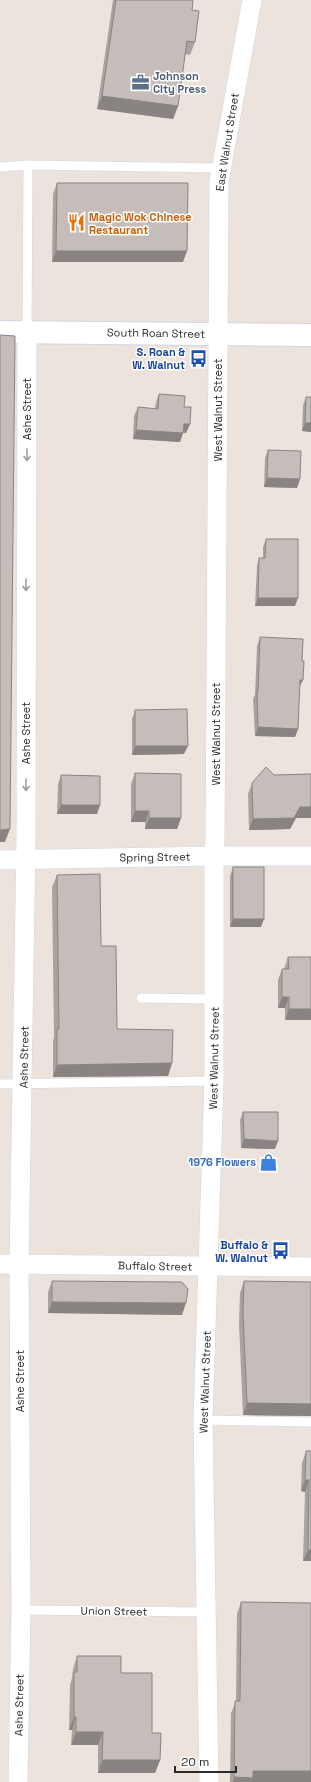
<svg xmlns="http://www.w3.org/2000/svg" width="311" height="1782" font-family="'Space Grotesk',sans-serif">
<rect width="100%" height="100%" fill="#ece3dc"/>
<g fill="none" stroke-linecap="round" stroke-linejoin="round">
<defs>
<g id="lane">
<polyline points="0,167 28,165 221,168"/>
<polyline points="27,332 28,165"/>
<polyline points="141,998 214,999"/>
<polyline points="0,1084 214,1081"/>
<polyline points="203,1420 311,1422"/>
<polyline points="21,1610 207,1612"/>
</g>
<g id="street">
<polyline points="0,860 214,856 311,856"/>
<polyline points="0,1264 311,1267"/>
<polyline points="18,1782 21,1610 19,1264 26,842 27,332"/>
<polyline points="209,1782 203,1420 214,1081 214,856 215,841 219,181 252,0"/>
</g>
<polyline id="secondary" points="0,332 311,335"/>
</defs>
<use href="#lane" stroke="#d1d6e3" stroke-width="10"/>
<use href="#street" stroke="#d1d6e3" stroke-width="20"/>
<use href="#secondary" stroke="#d1d6e3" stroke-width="24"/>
<use href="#lane" stroke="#fff" stroke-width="9"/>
<use href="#street" stroke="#fff" stroke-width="19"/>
<use href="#secondary" stroke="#fff" stroke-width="22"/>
</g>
<g fill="#a9a39f">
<polygon points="113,0 193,0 192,10 195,42 190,55 185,54 178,106 173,119 97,109"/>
<polygon points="57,183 183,262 52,262 53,194"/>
<polygon points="159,394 184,407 190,424 186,433 183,433 180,442 133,439 134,416 138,407 155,409 156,402"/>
<polygon points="306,397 311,432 302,431 303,405"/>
<polygon points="268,450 300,479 297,488 264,487 265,458"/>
<polygon points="266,539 295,606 255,606 257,566 259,558 263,558 263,547"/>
<polygon points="260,637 299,688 298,729 295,737 255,736 253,699 255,695 257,646"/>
<polygon points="135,710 184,754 132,755 132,719"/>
<polygon points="135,773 181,818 177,829 145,829 145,822 131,822 131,784"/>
<polygon points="311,774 311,818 296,818 290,829 249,830 248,794 252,783 274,775"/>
<polygon points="61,775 100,805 97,814 57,814 58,784"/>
<polygon points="233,867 261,927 230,927 230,876"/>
<polygon points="57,875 101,946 117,1029 172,1063 168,1076 53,1077 53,1041 54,1037 52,887"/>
<polygon points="288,957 311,957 311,1020 285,1020 285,1008 278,1008 278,980 282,969 284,969"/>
<polygon points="243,1112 275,1149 241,1148 240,1120"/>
<polygon points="52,1281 182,1315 48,1313 48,1292"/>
<polygon points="244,1281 311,1282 311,1416 243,1415 239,1324 240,1293"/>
<polygon points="306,1451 311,1451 311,1561 303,1561 305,1492 301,1491 302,1463"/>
<polygon points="241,1602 311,1782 230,1782 231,1713 236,1701 237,1614"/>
<polygon points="77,1656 121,1673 152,1733 160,1760 155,1773 98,1773 98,1745 71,1745 72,1730 69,1730 70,1685 72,1678 73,1669"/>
</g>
<g fill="#898482">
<polygon points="102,96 178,106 173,119 97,109"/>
<polygon points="56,251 187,251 183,262 52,262"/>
<polygon points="305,423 311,423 311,432 302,431"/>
<polygon points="184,424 190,424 186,433 181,432"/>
<polygon points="136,430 183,433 180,442 133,439"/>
<polygon points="267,478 300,479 297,488 264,487"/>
<polygon points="258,598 298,598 295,606 255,606"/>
<polygon points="300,680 303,680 299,688"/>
<polygon points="258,727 298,729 295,737 255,736"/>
<polygon points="135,746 188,746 184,754 132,755"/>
<polygon points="61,805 100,805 97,814 57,814"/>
<polygon points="300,807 311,807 311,818 296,818 290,829 249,830 253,819"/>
<polygon points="135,811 149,811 145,822 131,822"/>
<polygon points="149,818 181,818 177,829 145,829"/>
<polygon points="10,829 5,842 0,842 0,830"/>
<polygon points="233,919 264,919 261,927 230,927"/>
<polygon points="282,997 289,997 285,1008 278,1008"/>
<polygon points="289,1009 311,1009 311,1020 285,1020"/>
<polygon points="172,1063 168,1076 53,1077 57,1065"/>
<polygon points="244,1139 278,1141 275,1149 241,1148"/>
<polygon points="52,1302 186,1303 182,1315 48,1313"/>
<polygon points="247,1403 311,1404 311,1416 243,1415"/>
<polygon points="305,1480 309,1480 305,1492 301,1491"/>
<polygon points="308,1550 311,1550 311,1561 303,1561"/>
<polygon points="74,1717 76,1717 72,1730 69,1730"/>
<polygon points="76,1732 103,1732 98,1745 71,1745"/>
<polygon points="102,1760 160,1760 155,1773 98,1773"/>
<polygon points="253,1771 311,1771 311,1782 233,1782 234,1777"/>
</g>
<g fill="#c4bdb9" stroke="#898482">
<polygon points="116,0 193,0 192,10 199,11 195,42 187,41 178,106 102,96"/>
<polygon points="57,183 188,183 187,251 56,251"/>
<polygon points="0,335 15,336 10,829 0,830"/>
<polygon points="159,394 185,396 184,407 191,407 190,424 184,424 183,433 136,430 138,407 158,409"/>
<polygon points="306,397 311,397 311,423 305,423"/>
<polygon points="268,450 301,451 300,479 267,478"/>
<polygon points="266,539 298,539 298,598 258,598 259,558 265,558"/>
<polygon points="260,637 303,639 302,661 304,661 303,680 300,680 298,729 258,727 257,691 258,691"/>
<polygon points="187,709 188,746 135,746 135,710"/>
<polygon points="266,767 274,775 311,774 311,807 300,807 294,818 253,819 252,783"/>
<polygon points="135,773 181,774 181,818 149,818 149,811 135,811"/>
<polygon points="61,775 100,776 100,805 61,805"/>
<rect x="233" y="867" width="31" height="52"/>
<polygon points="100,874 101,946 116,946 117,1029 173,1030 172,1063 57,1065 57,1029 59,1029 57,875"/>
<polygon points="288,957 311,957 311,1009 289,1009 289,997 282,997 282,969 289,969"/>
<polygon points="243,1112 278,1112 278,1141 244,1139"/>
<polygon points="52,1281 182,1282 188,1289 186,1303 52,1302"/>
<polygon points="244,1281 311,1282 311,1404 247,1403 243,1313"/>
<polygon points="306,1451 311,1451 311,1550 308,1550 309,1480 305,1480"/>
<polygon points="241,1602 311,1603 311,1771 253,1771 253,1778 234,1777 235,1701 240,1701"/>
<polygon points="77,1656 121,1656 121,1673 152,1673 152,1733 161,1733 160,1760 102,1760 103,1732 76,1732 76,1717 74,1717 74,1672 77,1672"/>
</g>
<defs><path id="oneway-shaft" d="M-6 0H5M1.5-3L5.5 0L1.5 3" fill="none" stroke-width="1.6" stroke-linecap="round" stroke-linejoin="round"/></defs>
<g stroke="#9f9f9f">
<use href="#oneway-shaft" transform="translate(27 455) rotate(90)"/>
<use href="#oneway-shaft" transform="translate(26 585) rotate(90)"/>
<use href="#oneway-shaft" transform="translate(26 785) rotate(90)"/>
</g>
<defs>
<symbol id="office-bare" viewBox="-9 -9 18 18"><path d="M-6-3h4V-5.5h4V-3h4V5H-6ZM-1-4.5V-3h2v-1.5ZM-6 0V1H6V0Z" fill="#5c6f8a" stroke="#fff" stroke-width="2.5" paint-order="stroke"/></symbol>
<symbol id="restaurant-bare" viewBox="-9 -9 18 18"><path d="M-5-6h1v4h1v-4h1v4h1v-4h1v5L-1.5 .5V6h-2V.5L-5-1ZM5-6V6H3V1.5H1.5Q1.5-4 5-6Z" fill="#e8710a" stroke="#fff" stroke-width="2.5" paint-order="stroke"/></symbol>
<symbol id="bus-bare" viewBox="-9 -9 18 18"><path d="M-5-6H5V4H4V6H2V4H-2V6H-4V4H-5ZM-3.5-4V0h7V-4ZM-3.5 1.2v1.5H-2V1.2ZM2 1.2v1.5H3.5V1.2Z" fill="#1a4fb4" stroke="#fff" stroke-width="2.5" paint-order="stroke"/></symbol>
<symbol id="shop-bare" viewBox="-9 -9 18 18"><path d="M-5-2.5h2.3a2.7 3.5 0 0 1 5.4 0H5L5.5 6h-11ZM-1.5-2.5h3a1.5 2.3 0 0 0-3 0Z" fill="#3f7fe0" stroke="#fff" stroke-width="2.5" paint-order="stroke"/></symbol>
</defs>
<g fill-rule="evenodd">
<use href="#office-bare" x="128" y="70" width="25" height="25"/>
<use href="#restaurant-bare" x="64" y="210" width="25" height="25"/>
<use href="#bus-bare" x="186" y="346" width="25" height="25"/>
<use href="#shop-bare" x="256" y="1150" width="25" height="25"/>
<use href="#bus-bare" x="268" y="1238" width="25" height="25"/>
</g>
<g text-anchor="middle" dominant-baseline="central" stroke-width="3" stroke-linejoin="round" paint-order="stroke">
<g font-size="11" font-weight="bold" fill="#4e5e75" stroke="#fff" text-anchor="start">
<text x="153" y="76">Johnson<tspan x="153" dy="13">City Press</tspan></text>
</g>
<g font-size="11" fill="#2a2a2a" stroke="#fff">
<text transform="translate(227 142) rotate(-81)">East Walnut Street</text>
<text transform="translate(156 333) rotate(1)">South Roan Street</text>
<text transform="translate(27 409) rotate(-90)">Ashe Street</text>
<text transform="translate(218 410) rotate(-90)">West Walnut Street</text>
<text transform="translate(26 733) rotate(-90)">Ashe Street</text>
<text transform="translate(216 734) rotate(-90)">West Walnut Street</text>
<text transform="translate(155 857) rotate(-1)">Spring Street</text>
<text transform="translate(24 1057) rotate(-89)">Ashe Street</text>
<text transform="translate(214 1058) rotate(-89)">West Walnut Street</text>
<text transform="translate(155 1266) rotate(1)">Buffalo Street</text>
<text transform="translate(20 1381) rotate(-90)">Ashe Street</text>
<text transform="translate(205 1382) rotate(-88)">West Walnut Street</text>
<text transform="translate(114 1611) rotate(1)">Union Street</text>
<text transform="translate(19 1705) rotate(-89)">Ashe Street</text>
</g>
<g font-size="11" font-weight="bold" fill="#c56008" stroke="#fff" text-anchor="start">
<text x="89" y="217">Magic Wok Chinese<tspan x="89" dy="13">Restaurant</tspan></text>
</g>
<g font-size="11" font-weight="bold" fill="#164399" stroke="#fff" text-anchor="end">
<text x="185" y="352">S. Roan &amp;<tspan x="185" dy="13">W. Walnut</tspan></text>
<text x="268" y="1245">Buffalo &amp;<tspan x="268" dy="13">W. Walnut</tspan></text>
</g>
<g font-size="11" font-weight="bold" fill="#366cbe" stroke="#fff" text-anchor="end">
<text x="256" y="1162">1976 Flowers</text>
</g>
</g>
<path d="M175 1766v6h61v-6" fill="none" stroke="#2a2a2a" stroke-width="2"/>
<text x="181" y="1766" font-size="12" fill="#2a2a2a" stroke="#ffffff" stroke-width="3" paint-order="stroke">20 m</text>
</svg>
